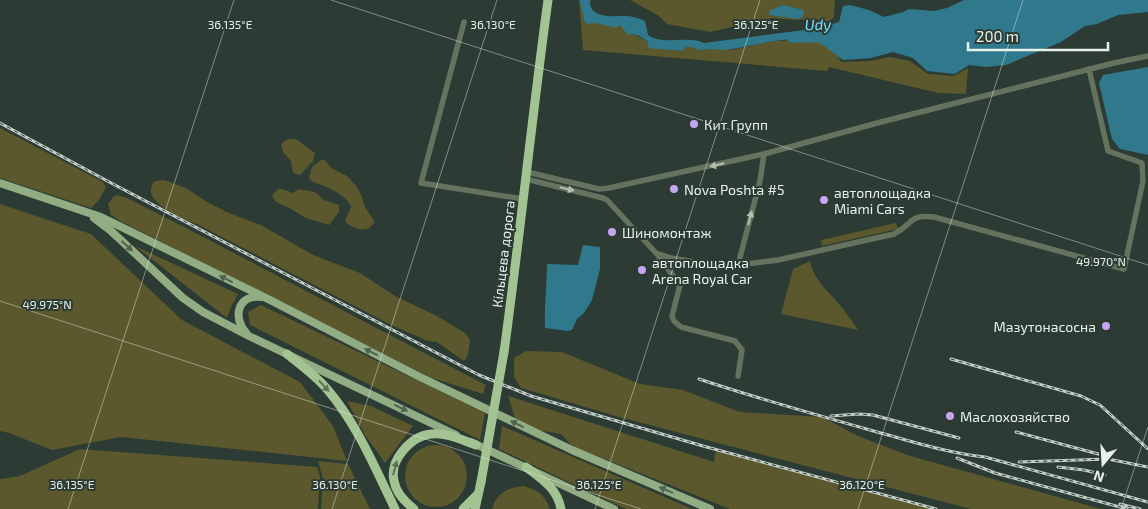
<svg xmlns="http://www.w3.org/2000/svg" width="1148" height="509" font-family="'Exo 2',sans-serif">
<rect width="100%" height="100%" fill="#2c3b34"/>
<g fill="#5a582c">
<polygon points="579,0 580,0 584,20 597,23 603,18 622,26 627,33 635,35 653,44 731,50 774,41 803,40 831,43 841,62 870,61 890,57 910,61 928,74 954,76 968,68 966,94 938,93 829,67 827,71 583,50"/>
<polygon points="630,0 835,0 834,17 824,26 818,19 796,20 772,18 710,32 667,24 659,16"/>
<polygon points="0,128 103,182 106,187 99,200 91,208 0,178"/>
<polygon points="288,139 296,139 315,153 313,161 300,175 293,173 291,161 283,152 281,144"/>
<path d="M321,160h4l6,8 16,8 10,11 5,10 3,10 8,12 1,4 -5,5c-8,4 -19,-1 -24,-7l6,-14c-5,-14 -27,-21 -40,-26l-2,-3 3,-11z"/>
<path d="M164,180l22,8 21,14 22,11 32,12 52,30 47,18 35,23 42,20 28,17 5,7 -2,15 -4,6 -27,-19 -9,-1 -35,-15 -196,-102c-12,-4 -50,-20 -46,-36 0,-1 3,-6 4,-7z"/>
<polygon points="278,189 282,189 293,193 299,189 315,192 324,200 339,205 339,212 329,225 306,218 291,209 276,202 272,195"/>
<path d="M117,195l10,3c121,61 239,125 359,187l-3,9 -51,-16 -310,-156 -11,-7 -3,-11 5,-7z"/>
<polygon points="0,204 91,234 182,320 300,382 333,426 347,461 121,437 52,450 9,433 0,431"/>
<polygon points="896,223 898,229 822,246 821,240"/>
<polygon points="135,246 238,294 231,307 227,318"/>
<path d="M810,261c5,21 16,27 29,43 7,8 13,17 19,26l-77,-16 12,-45z"/>
<polygon points="261,305 485,413 480,440 250,325 248,312"/>
<polygon points="526,351 562,352 640,384 683,390 740,412 822,417 858,436 907,455 1101,509 971,509 619,417 521,388 514,377 514,358"/>
<polygon points="508,396 714,462 716,450 936,509 730,509 572,446 561,434 537,430 515,419"/>
<polygon points="347,401 371,406 413,426 385,463 365,435"/>
<polygon points="502,426 692,509 626,509 499,449"/>
<circle cx="436" cy="476" r="31"/>
<polygon points="80,449 317,467 320,476 318,509 0,509 0,479 20,476"/>
<polygon points="318,461 348,464 370,509 321,509 323,479"/>
<path d="M524,486c14,4 21,9 26,23h-58c4,-16 17,-22 32,-23z"/>
</g>
<g fill="#30788c">
<path d="M580,0h9c1,19 23,16 36,16 7,0 14,2 20,5l3,14c16,11 38,0 56,8l108,-14 13,2 7,-7 7,-2 4,-16 7,-1 19,5 15,7 19,-5 6,-3 25,2 13,-3 17,-8h184v12l-30,3 -21,9 -12,2 -24,16 -55,23 -20,2 -17,-2 -14,9 -28,-3 -14,-13 -20,-6 -22,6 -28,2 -26,-19 -10,-4 -33,4 -47,9 -17,-1 -11,1 -7,-3 -38,-2 -15,-9 -6,-2 -5,1 -8,-10 -19,-6 -4,1 -2,3 -7,1 -4,-3z"/>
<polygon points="783,5 803,10 804,16 798,19 769,15 769,11"/>
<polygon points="1148,67 1148,155 1120,149 1112,139 1099,83 1103,75"/>
<path d="M583,245l17,2v22l-8,31 -8,13 -7,6 -5,11 -4,1 -23,-3c-1,-22 2,-43 2,-64l31,1z"/>
</g>
<g fill="none" stroke-linecap="round" stroke-linejoin="round">
<g stroke="#30788c" stroke-width="9">
<polyline points="586,0 585,3 589,17 616,23"/>
<polyline points="791,38 821,38"/>
<polyline points="652,44 681,46"/>
</g>
<g stroke="#65735e" stroke-width="5.5">
<polyline points="464,22 421,183 523,199"/>
<polyline points="527,172 599,189 609,188 764,154 881,122 1114,63 1148,56"/>
<path d="M526,179l77,19 4,2 49,53 15,5 36,6 31,1 40,-5 116,-26c20,-10 14,-20 40,-17l190,52 19,-88 -1,-18 -34,-12 -19,-82"/>
<polyline points="657,254 680,285 672,316 674,321 681,327 735,341 742,350 738,376"/>
<polyline points="738,265 760,181 764,154"/>
</g>
<g stroke="#92ad84" stroke-width="8">
<polyline points="0,183 101,217 266,298 420,377 572,450 710,509"/>
<polyline points="94,218 110,230 183,298 203,312 249,336 456,435"/>
<path d="M247,334c-15,-16 -10,-40 15,-37"/>
<polyline points="471,442 614,509"/>
</g>
<g stroke="#a3c492" stroke-width="9">
<path d="M504,352c16,-117 28,-235 44,-352"/>
<path d="M287,354c14,11 29,22 40,35 30,35 48,79 68,120"/>
<path d="M526,467c16,12 31,21 35,42"/>
<path d="M414,509c-9,-7 -18,-16 -20,-28 -5,-21 17,-45 37,-47 15,-2 31,6 45,11"/>
<polyline points="463,509 477,495"/>
<polyline points="475,509 481,482"/>
</g>
<defs>
<g id="rail">
<polyline points="0,123 113,184 479,375 531,396 703,446 936,509"/>
<polyline points="951,359 1081,396 1100,405 1148,449"/>
<path d="M699,379c57,19 114,35 171,51 38,10 76,23 115,27l163,45"/>
<polyline points="831,416 858,414 873,415 959,438"/>
<polyline points="1016,432 1102,455"/>
<polyline points="957,458 995,473 1127,509"/>
<polyline points="1019,462 1108,459 1148,467"/>
<polyline points="1058,467 1084,470 1105,475"/>
<polyline points="1120,504 1140,509"/>
</g>
</defs>
<use href="#rail" stroke="#c4cec9" stroke-width="3"/>
<use href="#rail" stroke="#2c3b34" stroke-width="1" stroke-dasharray="4" stroke-linecap="butt"/>
<polyline stroke="#a3c492" stroke-width="9" points="481,482 504,352"/>
</g>
<defs><path id="oneway-solid" d="M-6-.8H1V-3.2L6.5 0L1 3.2V.8H-6Z" transform="scale(1.25)"/></defs>
<g fill="#b4bfb3">
<use href="#oneway-solid" transform="translate(717 165) rotate(167)"/>
<use href="#oneway-solid" transform="translate(567 189) rotate(13)"/>
<use href="#oneway-solid" transform="translate(750 218) rotate(-76)"/>
</g>
<g fill="#506350">
<use href="#oneway-solid" transform="translate(127 246) rotate(43)"/>
<use href="#oneway-solid" transform="translate(226 279) rotate(-154)"/>
<use href="#oneway-solid" transform="translate(371 352) rotate(-153)"/>
<use href="#oneway-solid" transform="translate(401 408) rotate(26)"/>
<use href="#oneway-solid" transform="translate(517 424) rotate(-154)"/>
<use href="#oneway-solid" transform="translate(666 490) rotate(-157)"/>
</g>
<g fill="#5c725a">
<use href="#oneway-solid" transform="translate(324 386) rotate(47)"/>
<use href="#oneway-solid" transform="translate(395 468) rotate(-75)"/>
</g>
<path fill="none" stroke="#e8f1ec" stroke-width="1" stroke-opacity="0.45" d="M331,0l817,265M0,301l641,208M68,509l166,-509M332,509l165,-509M595,509l165,-509M858,509l165,-509M1121,509l27,-82"/>
<g fill="#c5a7f1" stroke="#2c3b34" stroke-width="2">
<circle cx="694" cy="124" r="5"/>
<circle cx="674" cy="189" r="5"/>
<circle cx="824" cy="200" r="5"/>
<circle cx="612" cy="232" r="5"/>
<circle cx="642" cy="270" r="5"/>
<circle cx="1106" cy="326" r="5"/>
<circle cx="950" cy="416" r="5"/>
</g>
<g text-anchor="middle" dominant-baseline="central" stroke-width="4" stroke-linejoin="round" paint-order="stroke">
<g font-size="14" fill="#e8f1ec" stroke="#2c3b34" text-anchor="start">
<text x="704" y="124">Кит Групп</text>
<text x="684" y="189">Nova Poshta #5</text>
<text x="834" y="192">автоплощадка<tspan x="834" dy="16">Miami Cars</tspan></text>
<text x="622" y="232">Шиномонтаж</text>
<text x="652" y="262">автоплощадка<tspan x="652" dy="16">Arena Royal Car</tspan></text>
<text x="1096" y="326" text-anchor="end">Мазутонасосна</text>
<text x="960" y="416">Маслохозяйство</text>
</g>
<g font-size="14" fill="#e8f1ec" stroke="#2c3b34">
<text transform="translate(503 254) rotate(-83)">Кільцева дорога</text>
</g>
<g font-size="15" font-style="italic" fill="#75e0fe" stroke="#2c3b34">
<text transform="translate(818 24) rotate(-1)">Udy</text>
</g>
</g>
<g font-size="12" text-anchor="middle" fill="#e8f1ec" stroke="#2c3b34" stroke-width="4" stroke-linejoin="round" paint-order="stroke">
<text x="230" y="29">36.135°E</text>
<text x="493" y="29">36.130°E</text>
<text x="756" y="29">36.125°E</text>
<text x="1101" y="266">49.970°N</text>
<text x="47" y="309">49.975°N</text>
<text x="72" y="489">36.135°E</text>
<text x="335" y="489">36.130°E</text>
<text x="599" y="489">36.125°E</text>
<text x="862" y="489">36.120°E</text>
</g>
<g transform="translate(1103 464) rotate(198)" stroke="#2c3b34" stroke-width="4" paint-order="stroke">
<path d="M0-4L9 19L0 12L-9 19Z" fill="#e8f1ec"/>
<text y="-8" font-size="14" font-weight="bold" text-anchor="middle" fill="#e8f1ec">N</text>
</g>
<path d="M968 42v8h140v-8" fill="none" stroke="#e8f1ec" stroke-width="2.5"/>
<text x="976" y="42" font-size="15" fill="#e8f1ec" stroke="#2c3b34" stroke-width="4" paint-order="stroke">200 m</text>
</svg>
